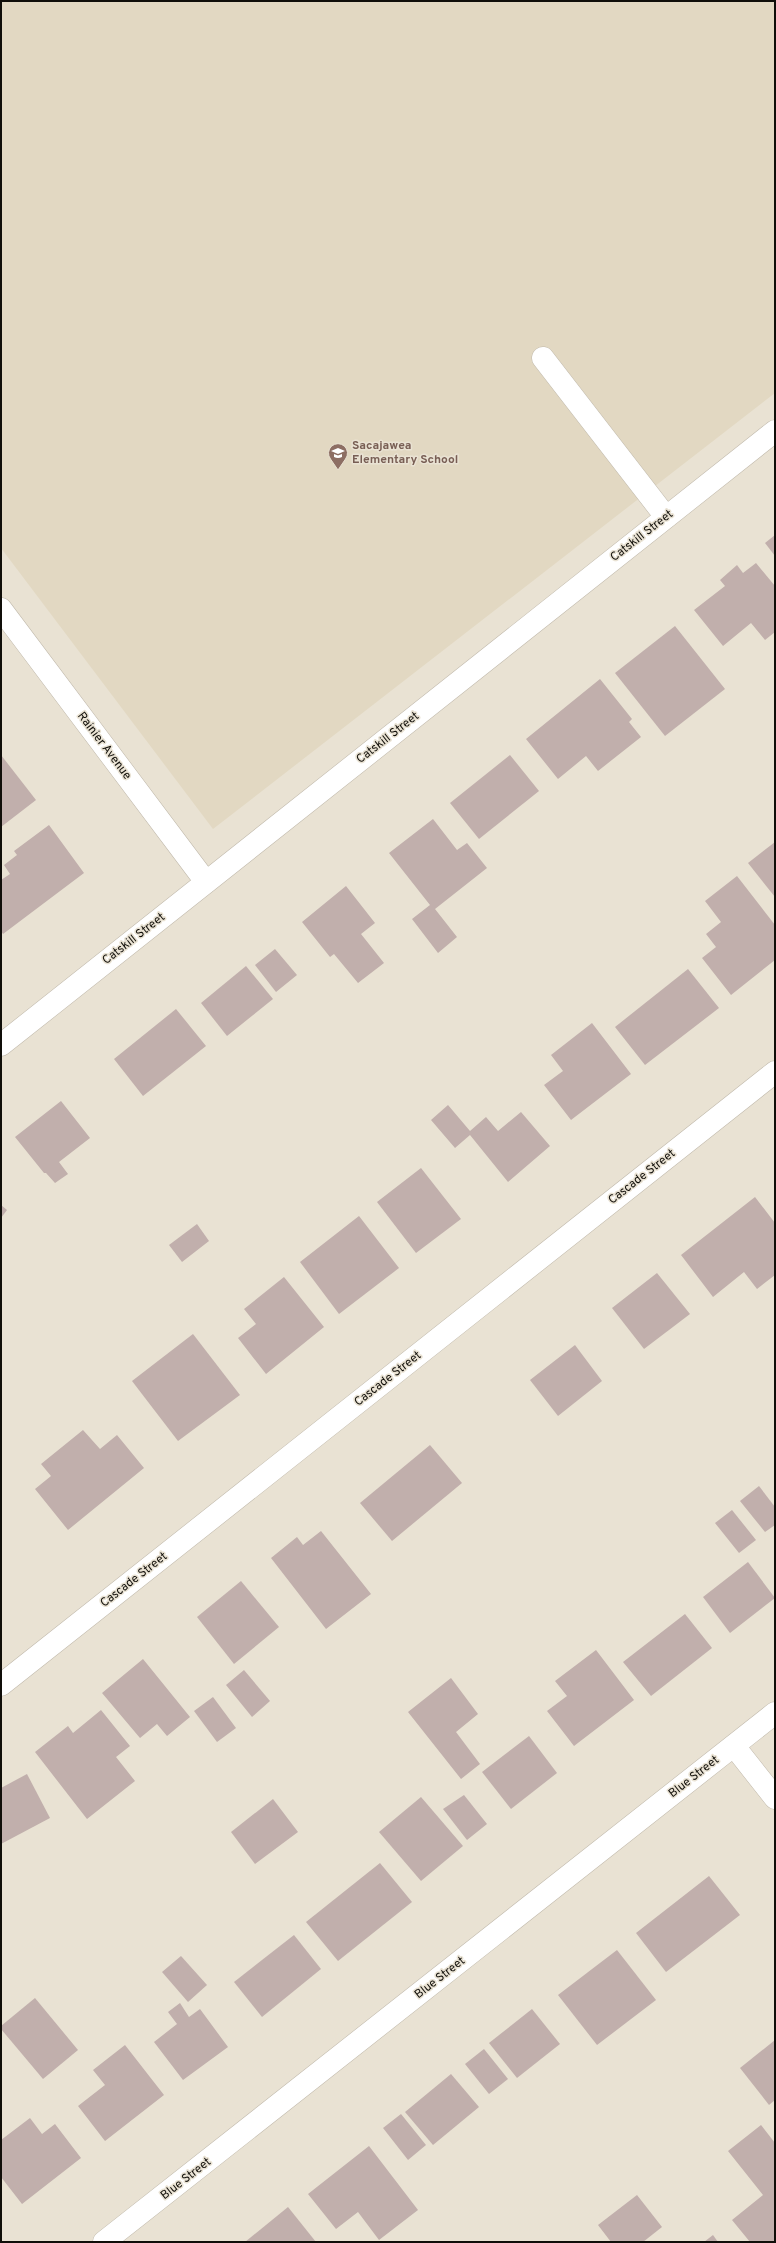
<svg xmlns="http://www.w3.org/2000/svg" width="776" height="2243" font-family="Overpass,sans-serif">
<rect width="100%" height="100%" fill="#e9e2d3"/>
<polygon fill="#e2d8c2" points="1,1 775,1 775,393 213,829 1,548"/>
<g fill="#c1afac">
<polygon points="775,535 775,556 765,543"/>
<polygon points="756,563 775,586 775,632 765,640 751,623 723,646 694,610 725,586 720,580 737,565 743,573"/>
<polygon points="675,626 725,689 665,736 615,673"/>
<polygon points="600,679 632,719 629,722 641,737 598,771 586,756 558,779 526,739"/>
<polygon points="1,755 36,800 1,827"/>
<polygon points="510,755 539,791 479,839 450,803"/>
<polygon points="433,819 457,850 467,843 487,868 435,909 457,937 438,953 412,919 430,905 389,853"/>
<polygon points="49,825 84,873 3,934 1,931 1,880 10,874 4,865 17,855 14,851"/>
<polygon points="775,842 775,897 748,863"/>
<polygon points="737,876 775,925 775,960 731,995 702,958 716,947 706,934 721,922 705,901"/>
<polygon points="346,886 375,923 361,934 384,963 358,983 334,954 330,957 302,922"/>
<polygon points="275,949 297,975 276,992 255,965"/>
<polygon points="246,966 273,999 227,1036 201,1003"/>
<polygon points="688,969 719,1008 645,1065 615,1027"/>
<polygon points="176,1009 206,1046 143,1096 114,1059"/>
<polygon points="592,1023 631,1074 571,1120 544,1085 563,1071 551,1055"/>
<polygon points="61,1101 90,1138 59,1162 68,1174 55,1183 46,1173 44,1173 15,1137"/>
<polygon points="448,1105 470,1131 486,1117 498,1131 521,1112 550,1146 508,1182 470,1135 455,1148 431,1120"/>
<polygon points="421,1168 461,1219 416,1253 377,1202"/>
<polygon points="755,1197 775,1223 775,1275 757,1289 744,1272 713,1297 681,1255"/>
<polygon points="1,1205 7,1210 1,1218"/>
<polygon points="359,1216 399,1268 339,1314 300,1262"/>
<polygon points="197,1224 209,1241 182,1262 169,1245"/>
<polygon points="657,1273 690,1314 644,1349 612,1308"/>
<polygon points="284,1277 324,1327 266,1374 238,1338 256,1324 244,1309"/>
<polygon points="193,1334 240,1395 178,1441 132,1381"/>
<polygon points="575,1345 602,1381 558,1416 530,1380"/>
<polygon points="83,1430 100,1449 117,1435 144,1468 68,1530 35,1489 51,1476 41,1464"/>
<polygon points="430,1445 462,1483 392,1541 360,1503"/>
<polygon points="759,1486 775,1507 775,1525 765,1532 740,1501"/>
<polygon points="732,1510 756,1540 739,1553 715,1523"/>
<polygon points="321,1531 371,1594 326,1629 271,1558 297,1537 303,1545"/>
<polygon points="748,1562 775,1598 730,1633 703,1597"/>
<polygon points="241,1581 279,1627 234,1664 197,1617"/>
<polygon points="685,1614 712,1648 651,1696 623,1662"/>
<polygon points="596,1650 634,1700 574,1746 547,1711 567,1696 555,1681"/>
<polygon points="143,1659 190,1717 167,1736 157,1724 140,1738 102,1693"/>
<polygon points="244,1670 270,1701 252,1717 226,1685"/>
<polygon points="451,1678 478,1714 456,1732 480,1764 461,1779 408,1712"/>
<polygon points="213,1697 236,1728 217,1742 194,1711"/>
<polygon points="101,1710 130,1746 116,1757 135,1781 87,1819 35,1752 68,1726 73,1733"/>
<polygon points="529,1736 557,1773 511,1809 482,1772"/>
<polygon points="27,1774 50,1818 1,1844 1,1788"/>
<polygon points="464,1795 487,1824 467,1840 443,1809"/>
<polygon points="421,1797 463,1846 421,1881 379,1832"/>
<polygon points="273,1799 298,1832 255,1864 231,1832"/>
<polygon points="380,1863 412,1902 338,1961 306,1922"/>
<polygon points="709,1876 740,1915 666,1972 636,1933"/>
<polygon points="294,1935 321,1969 262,2017 234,1982"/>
<polygon points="617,1950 656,2000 597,2045 558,1995"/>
<polygon points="181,1956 207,1985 188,2002 162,1972"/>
<polygon points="35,1998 78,2050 43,2079 1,2029 1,2026"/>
<polygon points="180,2003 189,2017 200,2009 228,2047 183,2080 154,2042 177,2024 168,2012"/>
<polygon points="532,2009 560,2044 517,2078 489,2043"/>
<polygon points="775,2040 775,2100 769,2105 740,2068"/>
<polygon points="125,2045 164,2095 105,2141 78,2106 105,2085 93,2070"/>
<polygon points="484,2049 508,2079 489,2094 465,2064"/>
<polygon points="451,2074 479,2107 433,2145 405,2112"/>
<polygon points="401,2114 426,2145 408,2160 383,2128"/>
<polygon points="30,2118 42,2134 55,2124 81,2158 22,2204 1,2177 1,2140"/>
<polygon points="761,2125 775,2143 775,2242 750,2242 732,2220 763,2195 728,2151"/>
<polygon points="369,2146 418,2210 379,2240 358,2212 336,2229 308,2194"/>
<polygon points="637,2195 662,2227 643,2242 611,2242 598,2225"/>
<polygon points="288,2207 316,2242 245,2242"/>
<polygon points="713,2235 718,2242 704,2242"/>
</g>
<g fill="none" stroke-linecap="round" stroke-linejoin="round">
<defs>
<g id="minor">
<polyline points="543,358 666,517"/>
<polyline points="1,609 206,882"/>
<polyline points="1,1045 775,431"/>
<polyline points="1,1685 775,1072"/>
<polyline points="734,1746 775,1798"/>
<polyline points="104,2242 775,1713"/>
</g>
</defs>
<use href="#minor" stroke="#c0b9ab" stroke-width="23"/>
<use href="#minor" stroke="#fff" stroke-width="22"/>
</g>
<defs>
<symbol id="school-pin" viewBox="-11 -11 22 30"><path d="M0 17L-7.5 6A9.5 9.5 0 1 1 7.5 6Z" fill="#8d6e63" stroke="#e9e2d3"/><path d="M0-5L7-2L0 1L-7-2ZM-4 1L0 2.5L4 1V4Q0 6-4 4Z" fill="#fff"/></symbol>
</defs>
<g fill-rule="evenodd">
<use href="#school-pin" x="327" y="442" width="22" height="30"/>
</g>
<g text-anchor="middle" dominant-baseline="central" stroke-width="3" stroke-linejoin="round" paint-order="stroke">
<g font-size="12" font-weight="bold" fill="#785e54" stroke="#e9e2d3" text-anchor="start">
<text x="352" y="446">Sacajawea<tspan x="352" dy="14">Elementary School</tspan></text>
</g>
<g font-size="12" fill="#100e09" stroke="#e9e2d3">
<text transform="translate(642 536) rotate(-38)">Catskill Street</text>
<text transform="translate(388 738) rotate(-38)">Catskill Street</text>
<text transform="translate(104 746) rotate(53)">Rainier Avenue</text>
<text transform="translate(134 939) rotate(-38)">Catskill Street</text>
<text transform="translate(642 1177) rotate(-38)">Cascade Street</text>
<text transform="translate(388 1379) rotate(-38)">Cascade Street</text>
<text transform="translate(134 1580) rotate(-38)">Cascade Street</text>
<text transform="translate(694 1777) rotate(-38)">Blue Street</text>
<text transform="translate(440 1978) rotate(-38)">Blue Street</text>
<text transform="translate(186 2179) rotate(-38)">Blue Street</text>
</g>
</g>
<rect width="776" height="2243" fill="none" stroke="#100e09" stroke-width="4"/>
</svg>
